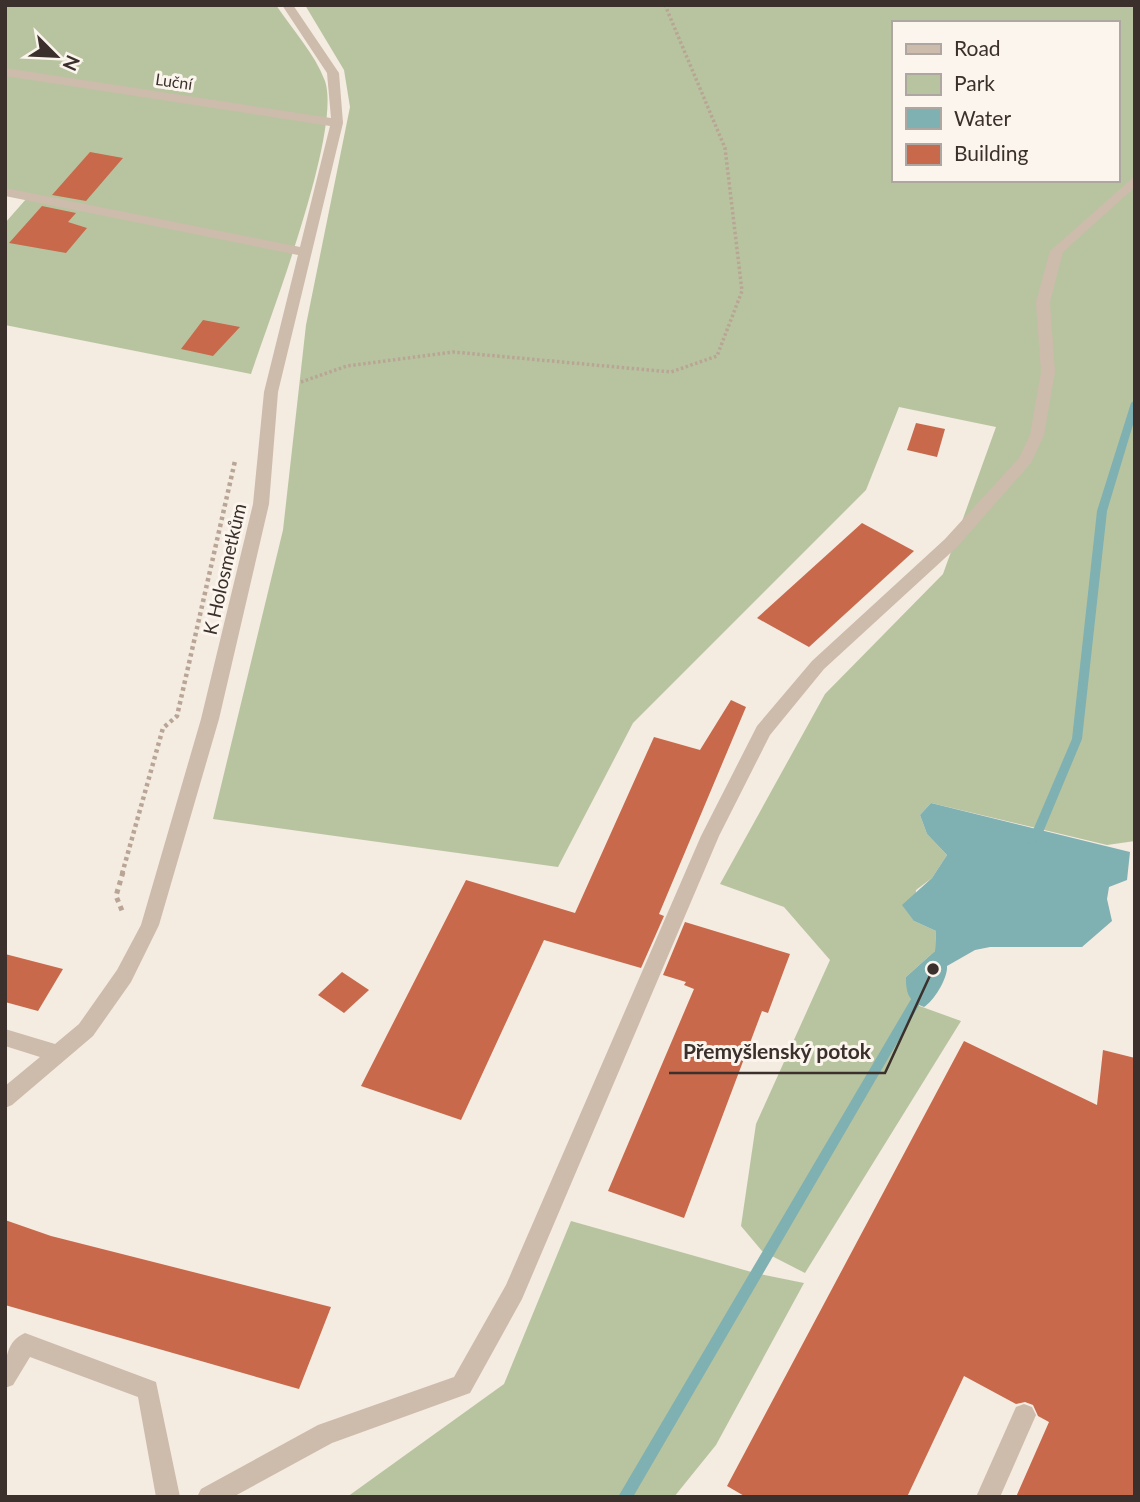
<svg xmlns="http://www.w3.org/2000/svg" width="1140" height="1502" font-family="Lato,sans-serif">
<rect width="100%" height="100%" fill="#f4ebe1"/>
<g fill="#b8c4a0" fill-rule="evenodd">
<path d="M5,5h271c16,24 39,49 49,76 17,50 -55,236 -74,293l-246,-49v-102l22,-25 -22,-4z"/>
<path d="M305,5h830v836l-28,4 -176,-42 -11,12 7,19 20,21 -15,23 -16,12 -2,31 22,10 -1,20 -29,26 8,27 47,17 -156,252 -43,-22 -21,-25 15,-102 74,-164 -46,-53 -64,-23 105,-190 118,-120 53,-147 -97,-20 -33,83 -233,233 -75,144 -345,-48 70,-289 23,-205 44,-218 -6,-37zM893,23h224v157h-224z"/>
<polygon points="571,1221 755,1273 804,1283 716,1445 674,1497 347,1497 504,1384"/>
</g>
<path fill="#7fb0b2" d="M931,803l199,49 -3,28 -18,7 -2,12 5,22 -30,26h-92l-15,3 -28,16c1,12 -13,35 -23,41 -16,-6 -18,-14 -18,-30l29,-26 1,-20 -22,-10 -12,-16 30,-27 15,-23 -20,-21 -7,-19z"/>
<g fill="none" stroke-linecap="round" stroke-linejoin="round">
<g fill="#7fb0b2" fill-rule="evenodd">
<path d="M1135,400v18l-28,93 -25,228 -38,91c-3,7 -8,16 -17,13l-1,-3 8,-12 38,-89 25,-228 34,-108z"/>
<polygon points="921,987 925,989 927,992 925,995 633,1497 618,1497 917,989"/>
</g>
</g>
<g fill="#c8694b">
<polygon points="90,152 123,158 86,201 52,195"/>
<polygon points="42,206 76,213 68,222 87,228 66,253 9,243"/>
<polygon points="203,320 240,327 213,356 181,349"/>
<polygon points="916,423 945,429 937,457 907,450"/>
<polygon points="862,523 914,551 809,647 757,618"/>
<polygon points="731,700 746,707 659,914 664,916 641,968 544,940 461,1120 361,1086 466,880 575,913 654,737 700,750"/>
<polygon points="685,922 790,954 768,1013 762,1011 684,1218 608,1191 694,989 684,985 686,982 663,975"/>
<polygon points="5,954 63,969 38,1011 5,1002"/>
<polygon points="342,972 369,990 344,1013 318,995"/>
<polygon points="964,1041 1097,1105 1103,1050 1135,1058 1135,1497 1016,1497 1049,1422 1038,1416 1033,1405 1025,1402 1016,1404 964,1376 907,1497 746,1497 727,1486"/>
<polygon points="5,1220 51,1236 331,1307 299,1389 5,1305"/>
</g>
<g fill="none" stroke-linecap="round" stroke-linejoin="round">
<polyline stroke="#b9a596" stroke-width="3.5" stroke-dasharray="2.5 2.5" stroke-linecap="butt" points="301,382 347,366 453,352 671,372 717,356 742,291 725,148 665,5"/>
<polyline stroke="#b9a596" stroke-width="4.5" stroke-dasharray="3.5 3.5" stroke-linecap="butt" points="122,874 163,728 177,716 235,461"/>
<polyline stroke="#b9a596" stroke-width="5" stroke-dasharray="4.5 4.5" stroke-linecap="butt" points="123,872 116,896 123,913"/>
<g fill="#cdbbac" fill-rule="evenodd">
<polygon points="282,5 293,5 339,73 343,123 278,392 269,504 219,719 159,925 131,982 93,1036 12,1105 5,1108 5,1086 40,1057 5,1046 5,1029 55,1044 79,1024 117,970 141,925 201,719 253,504 264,392 298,255 5,196 5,188 300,247 330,126 5,76 5,68 331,118 327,73"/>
<polygon points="1135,176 1135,187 1063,252 1050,302 1055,372 1044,435 1031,463 957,547 824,669 770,735 719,836 522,1299 470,1393 332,1443 233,1497 197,1497 201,1489 318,1425 454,1377 506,1285 701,836 757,726 812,661 945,539 1019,458 1030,435 1041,372 1036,302 1050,251"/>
<path d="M25,1333l131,49 24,115h-24l-18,-100 -108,-40 -17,28 -8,3c0,-20 -2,-46 20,-55z"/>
<polygon points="1024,1404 1032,1407 1036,1415 1000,1497 976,1497 1016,1407"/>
</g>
</g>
<g text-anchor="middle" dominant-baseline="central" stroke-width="6" stroke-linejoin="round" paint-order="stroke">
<g font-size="16" fill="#3b302b" stroke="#fbf5ee">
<text transform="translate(174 81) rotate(8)">Luční</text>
</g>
<g font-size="19" fill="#3b302b" stroke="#fbf5ee">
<text transform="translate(224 569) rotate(-77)">K Holosmetkům</text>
</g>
</g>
<path fill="none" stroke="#3b302b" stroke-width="2.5" d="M933 969L885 1073H669"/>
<circle fill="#3b302b" stroke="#fbf5ee" stroke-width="2.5" cx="933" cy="969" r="7"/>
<g font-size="21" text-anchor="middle" font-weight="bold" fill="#3b302b" stroke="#fbf5ee" stroke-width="6" stroke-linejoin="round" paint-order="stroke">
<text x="777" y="1059">Přemyšlenský potok</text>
</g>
<rect width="1140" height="1502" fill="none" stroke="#3b302b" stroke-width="14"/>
<rect x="892" y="21" width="228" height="161" fill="#fbf5ee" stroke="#aea6a0" stroke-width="2"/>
<rect x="906" y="44" width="35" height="10" fill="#cdbbac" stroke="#aea6a0" stroke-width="2"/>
<text x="954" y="56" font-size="21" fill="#3b302b">Road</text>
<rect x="906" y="74" width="35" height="21" fill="#b8c4a0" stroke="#aea6a0" stroke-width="2"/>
<text x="954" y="91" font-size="21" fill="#3b302b">Park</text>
<rect x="906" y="108" width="35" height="21" fill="#7fb0b2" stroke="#aea6a0" stroke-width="2"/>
<text x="954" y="126" font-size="21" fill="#3b302b">Water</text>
<rect x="906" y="144" width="35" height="21" fill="#c8694b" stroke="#aea6a0" stroke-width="2"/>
<text x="954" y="161" font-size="21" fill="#3b302b">Building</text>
<g transform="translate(56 56) rotate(114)" stroke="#fbf5ee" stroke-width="5" paint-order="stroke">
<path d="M0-5L12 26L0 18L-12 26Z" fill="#3b302b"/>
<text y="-10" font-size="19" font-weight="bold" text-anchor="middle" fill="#3b302b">N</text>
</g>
</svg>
